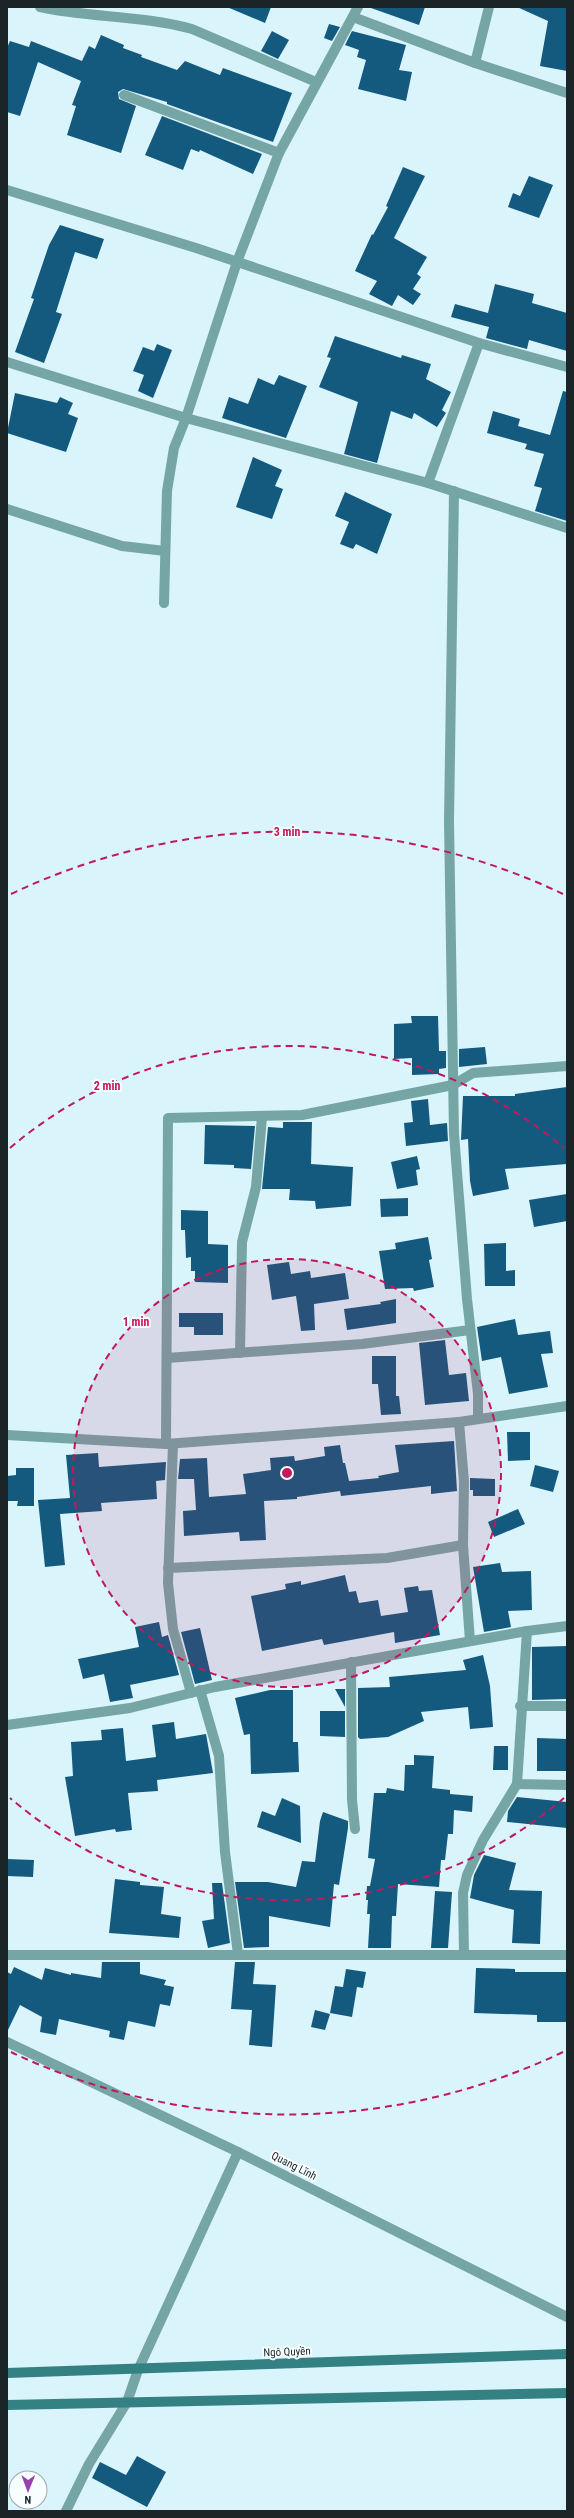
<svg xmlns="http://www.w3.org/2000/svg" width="574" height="2518" font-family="'Roboto Condensed',sans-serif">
<rect width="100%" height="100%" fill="#daf4fc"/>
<g fill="#135a7e">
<polygon points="227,7 271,7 265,23"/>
<polygon points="425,7 419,25 371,8 372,7"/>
<polygon points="517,7 567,7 567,71 540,66 548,21"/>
<polygon points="329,24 340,27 332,41 324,38"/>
<polygon points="272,31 289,40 278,59 261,51"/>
<polygon points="352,31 406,45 399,70 412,72 406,101 358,89 366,60 357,57 359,50 345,45"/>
<polygon points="101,35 124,45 123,48 142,55 141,57 177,70 185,61 220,75 223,68 292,93 273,142 167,104 167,102 123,89 118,92 119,99 136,106 121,153 67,135 76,106 72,105 81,81 38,62 20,116 7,112 7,48 10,41 29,47 31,41 82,61 89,46 95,49"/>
<polygon points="162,116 262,154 253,174 200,150 199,152 191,149 183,170 145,155"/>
<polygon points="403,167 425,176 394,238 427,257 417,274 421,277 413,289 421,294 413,305 398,295 392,306 369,294 377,281 355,271 372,234 373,235 388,207 386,206"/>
<polygon points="529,176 553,185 539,218 508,207 513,193 520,196"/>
<polygon points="60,225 104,239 97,259 75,252 56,312 62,314 44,363 15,352 34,299 31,298 49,245"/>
<polygon points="495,284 534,294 532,303 567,313 567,351 529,340 527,349 486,338 489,327 451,317 455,304 488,313"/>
<polygon points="335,336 401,358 402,355 431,364 426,379 451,392 442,410 446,413 437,427 414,413 412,419 391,411 377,463 344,454 358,402 319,387 331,358 327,357"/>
<polygon points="157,344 172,350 153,398 138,391 144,375 133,371 143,347 154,351"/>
<polygon points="279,375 307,386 286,438 222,418 229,397 248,404 258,378 274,385"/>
<polygon points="563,391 567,392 567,521 535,511 542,488 534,486 544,454 525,449 527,444 487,433 493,411 520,419 518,426 550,435"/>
<polygon points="15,393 57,403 60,397 73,403 68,414 78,418 66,452 7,433"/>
<polygon points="253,457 282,470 275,486 283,489 272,519 236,507"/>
<polygon points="345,492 392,514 377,554 356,544 353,549 340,544 349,522 335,516"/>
<polygon points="411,1016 438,1016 439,1051 446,1051 446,1068 439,1069 439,1074 412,1075 412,1058 394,1059 394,1024 412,1023"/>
<polygon points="485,1047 487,1064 459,1067 459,1049"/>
<polygon points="567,1087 567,1164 505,1169 509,1189 473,1196 470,1181 468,1139 461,1140 463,1096 515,1096 515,1094"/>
<polygon points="428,1099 430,1125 447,1123 448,1141 406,1146 404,1123 413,1122 411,1101"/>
<polygon points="283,1122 312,1122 311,1164 353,1167 351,1206 316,1209 315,1201 289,1200 290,1189 262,1189 268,1127 283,1128"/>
<polygon points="205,1125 255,1126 251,1169 234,1168 234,1165 204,1164"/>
<polygon points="417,1156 420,1169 416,1170 418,1185 397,1189 391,1162"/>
<polygon points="567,1194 567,1221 534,1227 529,1200"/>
<polygon points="408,1198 408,1216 381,1217 380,1199"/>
<polygon points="181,1210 208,1211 208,1244 228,1245 228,1283 195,1282 195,1271 191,1271 191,1257 186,1258 185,1230 181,1230"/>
<polygon points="428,1237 432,1259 429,1260 434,1287 414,1291 413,1288 385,1289 379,1251 396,1249 395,1243"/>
<polygon points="506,1243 506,1271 515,1270 515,1286 485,1286 484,1244"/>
<polygon points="289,1262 291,1274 310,1271 311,1278 345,1273 349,1299 314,1304 315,1330 301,1331 296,1296 272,1300 267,1265"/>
<polygon points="396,1299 396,1323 347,1330 344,1309 381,1304 380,1302"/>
<polygon points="179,1313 223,1313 223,1335 194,1335 194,1327 179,1327"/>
<polygon points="515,1319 518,1335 550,1331 553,1353 541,1354 548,1387 509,1394 501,1357 482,1361 477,1327"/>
<polygon points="445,1340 449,1375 466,1373 469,1401 425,1405 419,1343"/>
<polygon points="372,1356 396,1356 396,1396 399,1396 401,1414 381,1415 378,1384 372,1384"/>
<polygon points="507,1432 530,1432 530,1460 508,1461"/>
<polygon points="454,1441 457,1491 431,1494 431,1486 341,1496 340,1491 297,1497 297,1499 264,1501 266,1540 240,1541 239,1532 184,1536 183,1511 196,1510 194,1479 178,1479 180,1459 207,1458 209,1497 246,1494 243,1474 271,1470 270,1458 294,1456 295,1461 325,1456 324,1447 340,1445 343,1463 345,1463 349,1481 379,1478 378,1476 399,1472 395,1445"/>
<polygon points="98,1453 99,1467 166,1462 165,1480 156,1481 157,1499 101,1503 102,1511 60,1514 65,1565 45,1567 38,1500 70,1498 66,1455"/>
<polygon points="535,1465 559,1471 553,1492 530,1486"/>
<polygon points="16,1468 34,1468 34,1506 17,1506 18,1501 7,1501 7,1476 16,1475"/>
<polygon points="470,1478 495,1479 495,1496 473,1496 473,1490 470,1490"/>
<polygon points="518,1509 525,1524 494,1537 488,1522"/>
<polygon points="500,1563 502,1572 531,1571 532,1610 508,1611 511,1627 484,1632 473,1567"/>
<polygon points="345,1575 349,1592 356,1591 359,1603 378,1600 381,1616 408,1612 404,1588 418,1586 419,1591 432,1590 440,1635 395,1643 394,1632 324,1645 322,1639 262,1651 251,1596 286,1589 285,1584 301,1581 301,1585"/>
<polygon points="159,1622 162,1637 168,1635 179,1675 130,1685 133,1698 110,1702 104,1674 83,1679 78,1659 139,1647 135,1627"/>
<polygon points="200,1628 212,1680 195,1684 181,1632"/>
<polygon points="567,1646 567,1699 532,1700 532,1647"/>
<polygon points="483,1655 490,1686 493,1727 470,1729 468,1707 421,1712 424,1721 388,1737 360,1739 358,1737 358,1688 390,1687 389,1677 466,1670 463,1660"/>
<polygon points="335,1689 345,1689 345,1707"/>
<polygon points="270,1690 293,1690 293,1742 298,1742 299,1772 251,1774 250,1734 244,1735 235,1698"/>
<polygon points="320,1711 345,1711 345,1737 320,1736"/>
<polygon points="174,1722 176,1739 206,1734 213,1773 157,1780 158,1791 128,1793 132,1830 116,1832 115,1829 75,1836 65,1777 73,1776 71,1742 102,1740 101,1730 123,1728 126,1761 156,1757 152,1725"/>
<polygon points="537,1738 567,1739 567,1771 537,1771"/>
<polygon points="494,1746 508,1746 508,1770 493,1770"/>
<polygon points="414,1755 434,1756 432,1788 450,1790 450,1794 473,1796 472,1812 454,1810 453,1834 448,1834 445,1860 441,1860 439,1887 398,1884 396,1916 392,1916 391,1948 368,1948 370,1914 367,1914 368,1900 366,1900 367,1886 370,1886 375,1859 368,1858 374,1793 386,1793 387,1788 404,1791 405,1765 414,1765"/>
<polygon points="517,1797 567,1802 567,1828 507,1822 508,1811"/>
<polygon points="282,1798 300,1806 301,1843 257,1827 262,1811 275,1816"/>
<polygon points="323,1812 348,1821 348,1828 339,1885 334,1884 330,1927 269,1916 269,1947 244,1948 235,1882 268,1882 296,1887 302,1861 315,1862 320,1821"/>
<polygon points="484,1855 516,1863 509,1890 542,1891 540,1944 512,1943 514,1910 470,1898 474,1875"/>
<polygon points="7,1859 34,1860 33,1877 7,1876"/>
<polygon points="115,1879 140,1882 140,1885 164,1887 161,1914 181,1917 179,1938 109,1933"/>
<polygon points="212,1883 222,1883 230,1943 208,1948 202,1921 214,1919"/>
<polygon points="435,1891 452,1892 448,1948 431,1948"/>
<polygon points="102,1962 140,1962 140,1974 166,1980 164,1985 174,1987 170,2006 160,2004 155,2027 128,2021 124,2040 109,2037 110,2031 59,2019 56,2035 40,2032 42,2017 20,2005 7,2032 7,1972 11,1974 14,1967 42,1980 45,1968 71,1975 71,1973 101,1978"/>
<polygon points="235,1962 255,1962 253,1984 276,1985 272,2047 249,2045 252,2010 231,2009"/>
<polygon points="476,1968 515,1969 515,1972 567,1972 567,2022 537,2022 537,2015 474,2013"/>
<polygon points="346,1969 366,1972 363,1988 357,1987 352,2017 330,2013 335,1986 343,1987"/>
<polygon points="315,2010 330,2014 325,2030 311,2027"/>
<polygon points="137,2456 166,2472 147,2507 92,2478 100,2462 126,2475"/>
</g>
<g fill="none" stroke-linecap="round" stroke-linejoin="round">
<g stroke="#76a5a5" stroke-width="10">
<path d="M40,7c50,11 102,8 152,22l124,53"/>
<polyline points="353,17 475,63 567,93"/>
<polyline points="475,63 489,7"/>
<polyline points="124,95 279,153"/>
<polyline points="7,190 196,248 479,343 567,367"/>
<polyline points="7,362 186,418 428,483 567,528"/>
<polyline points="428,483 479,343"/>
<polyline points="454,491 449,821 454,1134 467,1299 478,1394 478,1419"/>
<polyline points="7,509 122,546 165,551"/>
<polyline points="164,603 167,491 174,448 186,418 237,262 279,153 358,7"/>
<polyline points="240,1353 242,1242 256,1187 262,1117"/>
<polyline points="167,1358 362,1344 470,1330"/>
<polyline points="7,1435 166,1444 459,1422"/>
<polyline points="166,1444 168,1118 302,1115 453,1085 473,1073 567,1066"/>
<polyline points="173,1444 168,1583 173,1629 191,1693"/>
<polyline points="168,1568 387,1558 463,1545"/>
<polyline points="527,1631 517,1784 567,1785"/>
<polyline points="470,1641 463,1545 464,1482 459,1422 567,1406"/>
<polyline points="351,1662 352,1800 355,1829"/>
<polyline points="200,1690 219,1756 225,1852 238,1954"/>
<polyline points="520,1706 567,1706"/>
<polyline points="7,1725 130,1708 215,1687 527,1631 567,1626"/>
<polyline points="7,1955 567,1955"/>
<polyline points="464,1955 463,1893 467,1875 483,1840 517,1784"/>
<polyline points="66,2511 89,2464 127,2402 138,2370 238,2152"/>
</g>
<polyline stroke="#76a5a5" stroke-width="10" points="7,2042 238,2152 567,2317"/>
<g stroke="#338182" stroke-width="10">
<polyline points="7,2373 567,2354"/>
<polyline points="7,2405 567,2393"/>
</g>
</g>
<circle cx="287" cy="1473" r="214" fill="#c2185b" fill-opacity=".12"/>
<g fill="none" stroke="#c2185b" stroke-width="2" stroke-dasharray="7 5">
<circle cx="287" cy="1473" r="214"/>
<path d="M564 1798A427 427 0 0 1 10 1798M10 1148A427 427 0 0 1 564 1148"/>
<path d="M563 2052A641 641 0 0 1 11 2052M11 894A641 641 0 0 1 563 894"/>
</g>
<g text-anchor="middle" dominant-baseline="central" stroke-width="4" stroke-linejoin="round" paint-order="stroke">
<g font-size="11" fill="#1b2528" stroke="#f8fdff">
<text transform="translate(294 2166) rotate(27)">Quang Lĩnh</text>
<text transform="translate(287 2352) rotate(-2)">Ngô Quyền</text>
</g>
</g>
<circle cx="287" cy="1473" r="6" fill="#c2185b" stroke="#f8fdff" stroke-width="2"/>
<g font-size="12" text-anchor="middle" font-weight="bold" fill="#c2185b" stroke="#f8fdff" stroke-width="4" stroke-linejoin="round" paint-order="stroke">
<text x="287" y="836">3 min</text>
<text x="107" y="1090">2 min</text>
<text x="136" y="1326">1 min</text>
</g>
<rect width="574" height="2518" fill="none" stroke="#1b2528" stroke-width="16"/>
<g transform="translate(28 2490) rotate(181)"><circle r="19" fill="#f8fdff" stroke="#a0a7a9"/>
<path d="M0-3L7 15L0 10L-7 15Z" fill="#9741ae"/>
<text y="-6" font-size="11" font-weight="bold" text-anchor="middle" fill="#1b2528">N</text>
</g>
</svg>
